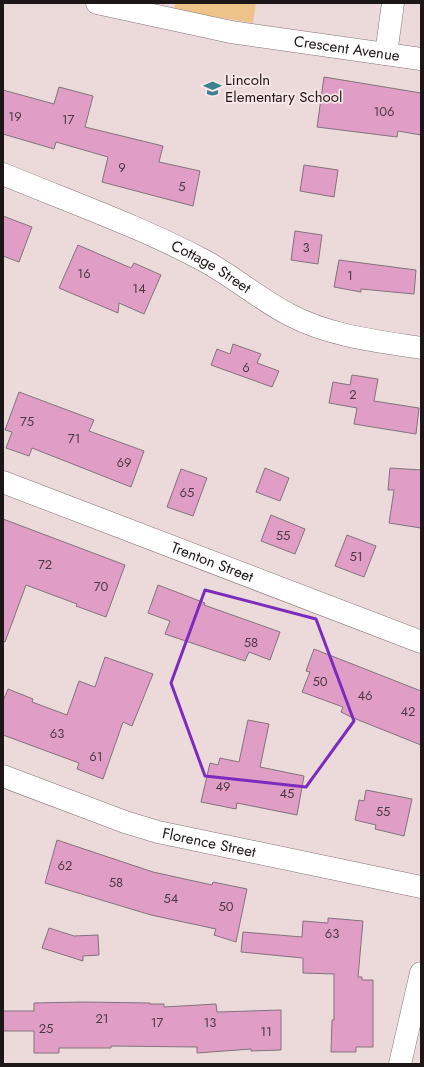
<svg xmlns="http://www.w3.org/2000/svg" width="424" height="1067" font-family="Jost,sans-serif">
<rect width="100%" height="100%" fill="#ecdadb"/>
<polygon fill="#eec389" points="175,3 256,3 253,23 174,10"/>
<g fill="#e09ec6" stroke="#81737b">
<polygon points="324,77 421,93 421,135 398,131 397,137 317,127"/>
<polygon points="59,87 93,96 85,127 163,146 159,162 200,171 193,206 102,182 108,157 56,142 54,149 3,134 3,90 54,104"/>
<polygon points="304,165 338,170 334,197 300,191"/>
<polygon points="3,216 32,227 19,262 3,256"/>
<polygon points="295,231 322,235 318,264 291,260"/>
<polygon points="78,245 131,268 134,263 161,275 144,314 119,303 118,313 59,288"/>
<polygon points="339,260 416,270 414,294 361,289 361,292 334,287"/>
<polygon points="233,344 261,354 257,363 279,371 272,387 211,365 217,349 230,354"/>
<polygon points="352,375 378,379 374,401 419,408 416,434 354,424 357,408 329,403 333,382 350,385"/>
<polygon points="19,392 94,420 89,431 144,451 131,487 32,448 29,456 6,448 12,432 5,430"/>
<polygon points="265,468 289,478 280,501 256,492"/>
<polygon points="390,468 421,470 421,528 389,523 394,490 388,490"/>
<polygon points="181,469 207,478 193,516 167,507"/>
<polygon points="271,515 305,529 295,554 261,541"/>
<polygon points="3,519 125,565 106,617 76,606 77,604 26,585 5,642 3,641"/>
<polygon points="347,535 376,546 364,577 335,566"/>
<polygon points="158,585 205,603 204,605 280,632 270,660 249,652 245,661 165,634 170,621 148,613"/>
<polygon points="314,649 421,691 421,745 351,717 341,712 343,707 302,692 310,672 306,671"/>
<polygon points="105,657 153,674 132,726 123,722 103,779 77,769 79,763 3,735 3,701 8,689 33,699 32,702 67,715 79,681 95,687"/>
<polygon points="248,720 269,724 260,767 304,776 297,815 237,803 236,809 201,802 210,763 218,765 220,758 239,762"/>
<polygon points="366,790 412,799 404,836 375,829 376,825 355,820 359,800 364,801"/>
<polygon points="57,840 153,872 212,885 213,882 247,889 236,942 214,935 216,929 151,915 45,883"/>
<polygon points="328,918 363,921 358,977 362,977 362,980 373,980 373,1047 356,1047 356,1052 331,1052 332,1020 334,1020 334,974 303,973 303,958 241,952 243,932 302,937 303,921 328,923"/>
<polygon points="49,928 74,936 98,935 99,955 83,956 83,961 42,948"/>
<polygon points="82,1002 150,1003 150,1004 164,1004 164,1007 216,1004 217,1012 281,1010 281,1050 251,1051 251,1049 197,1053 197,1047 111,1046 111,1048 59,1048 59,1053 34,1053 34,1031 3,1031 3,1011 34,1011 34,1003"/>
</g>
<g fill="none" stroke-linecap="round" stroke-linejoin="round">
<defs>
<g id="minor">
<path id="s1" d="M97,3l134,29 190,27"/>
<polyline points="386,54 393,3"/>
<path id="s2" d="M3,174c65,27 138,53 200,86 30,16 56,39 87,55 40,21 86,26 131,33"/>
<path id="s3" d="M3,482l418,160"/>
<path id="s4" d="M3,776l122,46 33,10 263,55"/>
<polyline points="400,1064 421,973"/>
</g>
</defs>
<use href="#minor" stroke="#837374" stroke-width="23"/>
<use href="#minor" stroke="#fff" stroke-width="22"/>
</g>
<path fill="none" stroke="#7b2cbf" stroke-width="3" stroke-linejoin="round" d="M205,590l111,29 38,102 -48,66 -101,-11 -34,-93z"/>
<defs>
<symbol id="school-bare" viewBox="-9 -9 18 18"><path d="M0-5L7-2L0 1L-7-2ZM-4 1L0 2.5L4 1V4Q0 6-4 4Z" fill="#3f8092" stroke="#fae7e8" stroke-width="2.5" paint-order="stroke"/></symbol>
</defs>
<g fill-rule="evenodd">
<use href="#school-bare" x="200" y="76" width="25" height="25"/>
</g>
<g text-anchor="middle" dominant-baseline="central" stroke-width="3.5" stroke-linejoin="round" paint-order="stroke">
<g font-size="13" fill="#4d3842">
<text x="384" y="111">106</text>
<text x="15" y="116">19</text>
<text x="68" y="119">17</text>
<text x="122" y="167">9</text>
<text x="182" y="186">5</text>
<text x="306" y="247">3</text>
<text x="84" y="273">16</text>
<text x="350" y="275">1</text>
<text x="139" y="288">14</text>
<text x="246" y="367">6</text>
<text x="353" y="394">2</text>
<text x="27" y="421">75</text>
<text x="74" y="438">71</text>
<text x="124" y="462">69</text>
<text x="187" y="492">65</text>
<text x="283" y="535">55</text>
<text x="356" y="556">51</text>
<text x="45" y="564">72</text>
<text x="101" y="586">70</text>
<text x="251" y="642">58</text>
<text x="320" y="681">50</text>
<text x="365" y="695">46</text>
<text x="408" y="711">42</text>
<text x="57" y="733">63</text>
<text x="96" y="756">61</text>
<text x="223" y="786">49</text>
<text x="287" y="793">45</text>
<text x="383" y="811">55</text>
<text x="65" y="865">62</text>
<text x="116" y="882">58</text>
<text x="171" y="898">54</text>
<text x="226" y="906">50</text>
<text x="332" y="933">63</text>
<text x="102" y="1018">21</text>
<text x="157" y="1022">17</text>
<text x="210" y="1022">13</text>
<text x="46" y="1028">25</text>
<text x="266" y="1031">11</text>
</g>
<g font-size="15" fill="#1c1616" stroke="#fae7e8">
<text stroke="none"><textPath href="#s1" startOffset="254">Crescent Avenue</textPath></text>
<text stroke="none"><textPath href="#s2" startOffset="228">Cottage Street</textPath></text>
<text stroke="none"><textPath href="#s3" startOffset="224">Trenton Street</textPath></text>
<text stroke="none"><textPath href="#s4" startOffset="217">Florence Street</textPath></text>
</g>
<g font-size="15" fill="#1c1616" stroke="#fae7e8" text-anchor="start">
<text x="225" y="80">Lincoln<tspan x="225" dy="17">Elementary School</tspan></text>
</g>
</g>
<rect width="424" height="1067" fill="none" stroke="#1c1616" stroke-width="8"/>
</svg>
